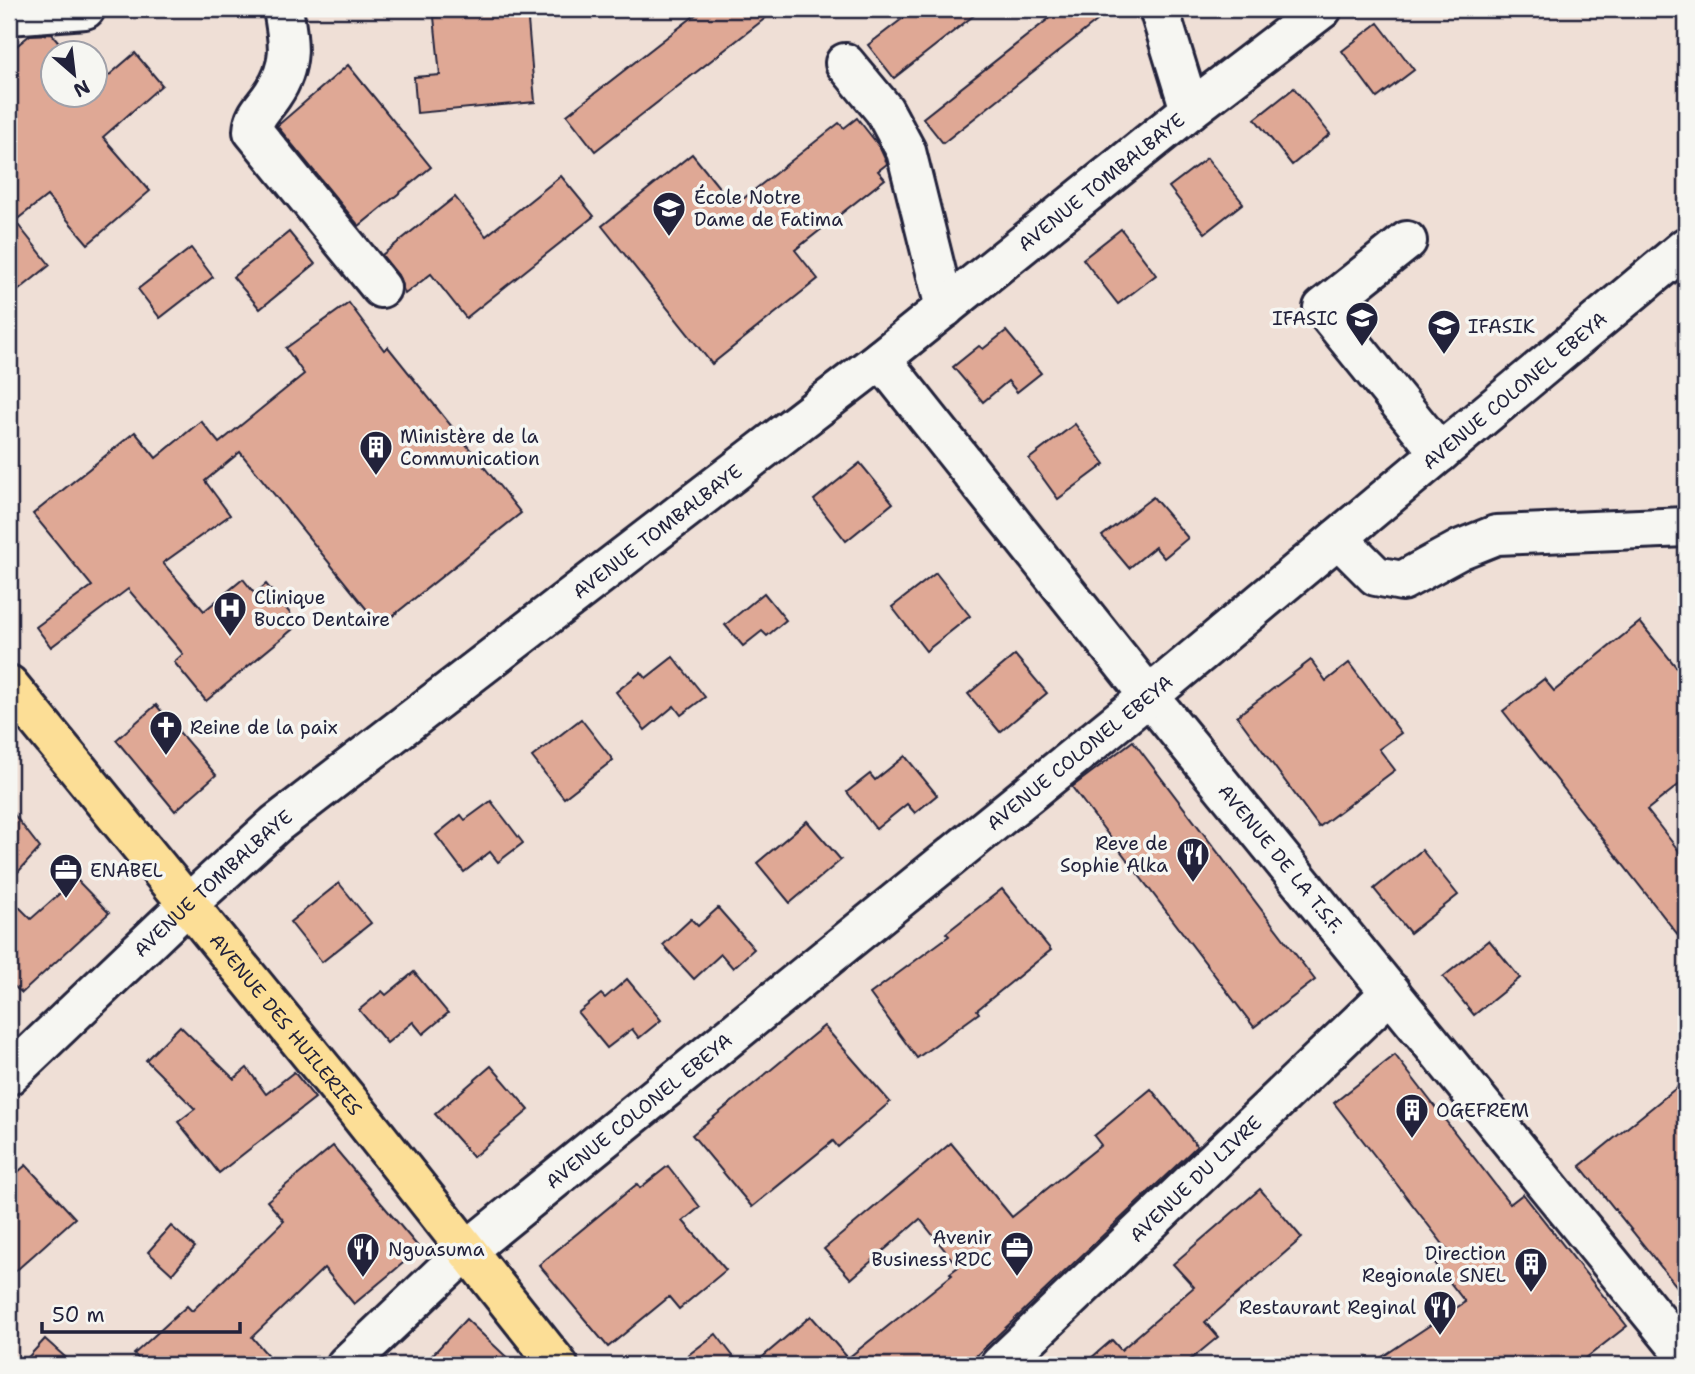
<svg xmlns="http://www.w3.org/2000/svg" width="1695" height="1374" font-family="'Shantell Sans',sans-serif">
<rect width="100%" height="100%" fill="#efdfd6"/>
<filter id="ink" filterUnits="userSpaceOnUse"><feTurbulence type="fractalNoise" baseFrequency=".0143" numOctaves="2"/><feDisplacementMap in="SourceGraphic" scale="14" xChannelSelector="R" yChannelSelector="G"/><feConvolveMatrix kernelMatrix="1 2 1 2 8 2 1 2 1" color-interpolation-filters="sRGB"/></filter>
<g filter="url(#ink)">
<g fill="#dfa895" stroke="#22223b" stroke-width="2">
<polygon points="527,9 535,102 417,113 414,77 440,75 434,17"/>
<polygon points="703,9 777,9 595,151 567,115"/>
<polygon points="915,9 982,9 894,78 868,45"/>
<polygon points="1061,9 1112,9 943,143 923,118"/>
<polygon points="1378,23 1414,70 1377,98 1342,51"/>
<polygon points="52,34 67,52 52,52 52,94 94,94 94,63 107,77 135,53 162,85 103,137 150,191 88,244 47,196 15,221 50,265 9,298 9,52 30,35"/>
<polygon points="348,65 431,167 359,226 277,126"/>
<polygon points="1294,88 1330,134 1292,165 1255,119"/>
<polygon points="857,118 879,146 885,159 887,164 878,171 885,179 795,250 818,279 712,364 602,226 692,154 734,206 839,123 844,128"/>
<polygon points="1207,158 1243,203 1205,233 1169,187"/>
<polygon points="561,176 594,216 466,318 431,274 405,294 398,275 382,255 455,197 486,236"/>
<polygon points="1121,229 1156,275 1118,304 1083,259"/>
<polygon points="289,232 315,264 260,309 233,277"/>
<polygon points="191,248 213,277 160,318 138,289"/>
<polygon points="349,303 384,350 388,347 521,513 380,626 240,452 205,481 230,515 163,563 204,611 243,579 255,594 266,584 299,624 206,701 174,662 183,654 128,589 51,647 36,627 92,586 33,514 135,432 156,458 201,421 219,443 304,374 286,348"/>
<polygon points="1006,331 1041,373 1017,392 1008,381 983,402 953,367 979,346 983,349"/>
<polygon points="1075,424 1105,464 1058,499 1029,459"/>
<polygon points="860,463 893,503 846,541 814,500"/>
<polygon points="1153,497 1188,538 1164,558 1155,547 1129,568 1102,536"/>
<polygon points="936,573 970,616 926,651 892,607"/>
<polygon points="764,593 786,620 767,636 762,631 743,646 725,625"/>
<polygon points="1640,622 1686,679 1686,779 1647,810 1686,860 1686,945 1503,711 1544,679 1554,691"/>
<polygon points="1015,655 1047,693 1000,732 968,694"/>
<polygon points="673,657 705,697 681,715 674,706 645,730 616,692 641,672 646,678"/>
<polygon points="1311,660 1326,681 1349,663 1401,733 1379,749 1395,770 1319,827 1237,716"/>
<polygon points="156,705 216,775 175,811 116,740"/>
<polygon points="581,719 613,760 564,798 532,757"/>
<polygon points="1133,741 1315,980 1254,1027 1072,787"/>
<polygon points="905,756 937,795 915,813 907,804 876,829 847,792 870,774 875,780"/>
<polygon points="491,801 523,843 498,862 490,852 464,872 436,835 461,815 465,820"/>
<polygon points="9,808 40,848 9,882"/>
<polygon points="807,821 841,860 790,903 757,863"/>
<polygon points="1422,850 1458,895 1410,933 1374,889"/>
<polygon points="76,879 109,913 22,993 9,982 9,897 31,919"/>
<polygon points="339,883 371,923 322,962 290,922"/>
<polygon points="1002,889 1051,950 977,1010 979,1013 917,1058 870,994 949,936 946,933"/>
<polygon points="718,908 754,949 733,968 721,954 694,979 663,945 691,919 698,926"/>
<polygon points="1489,940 1520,978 1474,1015 1443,977"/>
<polygon points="414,972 448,1013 423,1034 413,1022 387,1043 359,1010 382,991 386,995"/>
<polygon points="627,979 661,1020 639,1038 632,1029 607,1048 578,1013 601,994 605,998"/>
<polygon points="180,1026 234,1079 247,1068 266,1094 294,1072 315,1098 219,1173 178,1122 195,1109 146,1060"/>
<polygon points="824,1026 890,1102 838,1147 833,1141 752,1207 692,1135"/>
<polygon points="1395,1055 1510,1204 1523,1194 1627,1326 1577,1365 1370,1365 1465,1302 1435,1263 1449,1252 1334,1103"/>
<polygon points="491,1066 529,1110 473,1157 435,1114"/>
<polygon points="1686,1080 1686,1298 1580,1166"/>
<polygon points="1151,1089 1197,1146 977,1355 979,1358 979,1365 753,1365 811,1316 848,1358 952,1275 950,1273 958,1267 920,1219 851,1279 824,1249 951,1143 1012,1217 1101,1145 1094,1136"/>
<polygon points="333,1146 420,1249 354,1304 324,1268 252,1337 276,1365 144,1365 134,1354 187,1306 192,1311 284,1221 267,1201"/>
<polygon points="26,1165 75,1218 9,1277 9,1180"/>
<polygon points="668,1166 700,1207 683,1221 726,1270 679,1309 669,1297 608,1347 539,1265 637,1184 640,1188"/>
<polygon points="1260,1189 1302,1238 1205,1322 1218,1337 1184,1365 1083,1365 1112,1340 1121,1350 1194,1287 1173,1264"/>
<polygon points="171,1226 195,1247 172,1274 148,1252"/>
<polygon points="466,1319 515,1365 423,1365"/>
<polygon points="716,1334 740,1365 675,1365"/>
<polygon points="45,1339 74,1365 21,1365"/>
</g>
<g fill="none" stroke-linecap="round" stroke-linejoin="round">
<defs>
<g id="minor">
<path d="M283,9c6,32 10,56 -10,85 -9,14 -19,20 -20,37l128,157"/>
<polyline points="1159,9 1190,110"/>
<polyline points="9,15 85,9"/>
<polyline points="845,63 884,110 906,151 945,308"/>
<polyline points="1407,241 1323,308 1440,453"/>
<path id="s1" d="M881,359l268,337 537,660"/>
<polyline points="1338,538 1376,576 1402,581 1461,549 1496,535 1686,527"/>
<path id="s2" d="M9,1075l179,-171 88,-80 605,-465 309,-249 132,-101"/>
<path id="s3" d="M346,1365l120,-114 683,-555 537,-449"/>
<path id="s4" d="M1000,1365l391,-373"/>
</g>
<g id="major">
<path id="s5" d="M9,685l339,415 210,265"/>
</g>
</defs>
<use href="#minor" stroke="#22223b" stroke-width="44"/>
<use href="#major" stroke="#22223b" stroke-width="44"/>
<use href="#minor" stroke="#f6f6f2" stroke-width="38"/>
<use href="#major" stroke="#fcde96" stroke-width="38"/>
</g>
</g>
<defs>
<symbol id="school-pin" viewBox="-11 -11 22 30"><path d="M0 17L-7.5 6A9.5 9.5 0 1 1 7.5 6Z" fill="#22223b" stroke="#f6f6f2"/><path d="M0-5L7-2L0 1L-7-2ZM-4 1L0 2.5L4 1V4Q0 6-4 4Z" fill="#fff"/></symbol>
<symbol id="university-pin" viewBox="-11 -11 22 30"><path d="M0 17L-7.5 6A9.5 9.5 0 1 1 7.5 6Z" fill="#22223b" stroke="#f6f6f2"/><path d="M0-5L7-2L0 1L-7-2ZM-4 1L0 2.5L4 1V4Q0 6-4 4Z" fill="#fff"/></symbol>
<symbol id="building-pin" viewBox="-11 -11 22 30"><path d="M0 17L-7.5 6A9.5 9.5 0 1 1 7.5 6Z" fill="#22223b" stroke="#f6f6f2"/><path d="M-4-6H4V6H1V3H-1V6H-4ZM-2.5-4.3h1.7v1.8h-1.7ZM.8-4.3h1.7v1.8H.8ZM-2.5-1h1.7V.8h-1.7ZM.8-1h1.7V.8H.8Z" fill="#fff"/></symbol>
<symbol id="hospital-pin" viewBox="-11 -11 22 30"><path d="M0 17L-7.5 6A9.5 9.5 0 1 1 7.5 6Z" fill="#22223b" stroke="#f6f6f2"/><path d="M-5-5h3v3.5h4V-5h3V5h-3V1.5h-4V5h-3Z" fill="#fff"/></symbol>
<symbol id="church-pin" viewBox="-11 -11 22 30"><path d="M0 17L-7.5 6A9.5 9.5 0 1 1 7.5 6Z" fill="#22223b" stroke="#f6f6f2"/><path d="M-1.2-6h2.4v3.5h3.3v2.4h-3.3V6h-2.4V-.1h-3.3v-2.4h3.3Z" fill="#fff"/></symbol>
<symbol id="restaurant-pin" viewBox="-11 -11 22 30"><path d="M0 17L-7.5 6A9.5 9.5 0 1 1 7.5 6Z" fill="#22223b" stroke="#f6f6f2"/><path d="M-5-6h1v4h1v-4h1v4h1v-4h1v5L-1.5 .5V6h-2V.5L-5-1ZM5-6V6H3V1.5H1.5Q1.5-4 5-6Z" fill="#fff"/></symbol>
<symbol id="office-pin" viewBox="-11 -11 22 30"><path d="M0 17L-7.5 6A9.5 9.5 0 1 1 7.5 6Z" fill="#22223b" stroke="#f6f6f2"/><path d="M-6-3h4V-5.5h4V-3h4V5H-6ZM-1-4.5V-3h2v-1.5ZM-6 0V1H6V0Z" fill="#fff"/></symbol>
</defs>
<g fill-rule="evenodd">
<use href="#school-pin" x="650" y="189" width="38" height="52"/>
<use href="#school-pin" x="1343" y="299" width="38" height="52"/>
<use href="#university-pin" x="1425" y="307" width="38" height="52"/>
<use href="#building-pin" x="357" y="428" width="38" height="52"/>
<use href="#hospital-pin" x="211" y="589" width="38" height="52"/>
<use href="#church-pin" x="147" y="708" width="38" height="52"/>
<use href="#restaurant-pin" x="1174" y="835" width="38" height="52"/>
<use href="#office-pin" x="47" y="851" width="38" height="52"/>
<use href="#building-pin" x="1393" y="1091" width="38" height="52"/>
<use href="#office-pin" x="998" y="1229" width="38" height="52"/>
<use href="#restaurant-pin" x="344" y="1230" width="38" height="52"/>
<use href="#building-pin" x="1512" y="1245" width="38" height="52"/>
<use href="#restaurant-pin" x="1421" y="1288" width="38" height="52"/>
</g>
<g text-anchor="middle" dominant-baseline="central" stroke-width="7" stroke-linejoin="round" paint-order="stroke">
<g font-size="19" fill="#22223b" stroke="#f6f6f2">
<text stroke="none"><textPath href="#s2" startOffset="1412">AVENUE TOMBALBAYE</textPath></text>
<text stroke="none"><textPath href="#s3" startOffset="1522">AVENUE COLONEL EBEYA</textPath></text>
<text stroke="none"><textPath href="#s2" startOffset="847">AVENUE TOMBALBAYE</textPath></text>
<text stroke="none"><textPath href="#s3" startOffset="956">AVENUE COLONEL EBEYA</textPath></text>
<text stroke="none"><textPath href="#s1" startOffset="640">AVENUE DE LA T.S.F.</textPath></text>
<text stroke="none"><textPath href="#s2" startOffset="280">AVENUE TOMBALBAYE</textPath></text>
<text stroke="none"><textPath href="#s5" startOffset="438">AVENUE DES HUILERIES</textPath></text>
<text stroke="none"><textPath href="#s3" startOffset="388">AVENUE COLONEL EBEYA</textPath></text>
<text stroke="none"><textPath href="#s4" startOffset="270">AVENUE DU LIVRE</textPath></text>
</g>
<g font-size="19" fill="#22223b" stroke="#f6f6f2" text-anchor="start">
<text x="694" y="197">École Notre<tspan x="694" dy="22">Dame de Fatima</tspan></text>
<text x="1338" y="318" text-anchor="end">IFASIC</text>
<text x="1468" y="326">IFASIK</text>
<text x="400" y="436">Ministère de la<tspan x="400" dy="22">Communication</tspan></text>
<text x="254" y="597">Clinique<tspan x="254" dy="22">Bucco Dentaire</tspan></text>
<text x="190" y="727">Reine de la paix</text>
<text x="1168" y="843" text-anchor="end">Reve de<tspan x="1168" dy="22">Sophie Alka</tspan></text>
<text x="90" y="870">ENABEL</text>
<text x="1436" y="1110">OGEFREM</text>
<text x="992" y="1237" text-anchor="end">Avenir<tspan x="992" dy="22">Business RDC</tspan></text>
<text x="388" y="1249">Nguasuma</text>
<text x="1506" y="1253" text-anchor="end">Direction<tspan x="1506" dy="22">Regionale SNEL</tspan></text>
<text x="1416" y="1307" text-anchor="end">Restaurant Reginal</text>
</g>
</g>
<rect width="1695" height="1374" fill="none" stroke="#f6f6f2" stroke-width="35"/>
<rect x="18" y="18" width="1660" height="1339" fill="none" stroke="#22223b" stroke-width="2.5" filter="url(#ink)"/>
<g transform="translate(74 74) rotate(152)"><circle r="33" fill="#f6f6f2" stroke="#a1a1a9" stroke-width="2"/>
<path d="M0-5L12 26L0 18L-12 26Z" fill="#22223b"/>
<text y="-10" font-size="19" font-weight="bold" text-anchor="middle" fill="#22223b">N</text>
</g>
<path d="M42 1322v10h198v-10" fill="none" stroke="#22223b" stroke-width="3.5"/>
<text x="52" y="1322" font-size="21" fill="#22223b" stroke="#f6f6f2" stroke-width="5" paint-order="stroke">50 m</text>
</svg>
